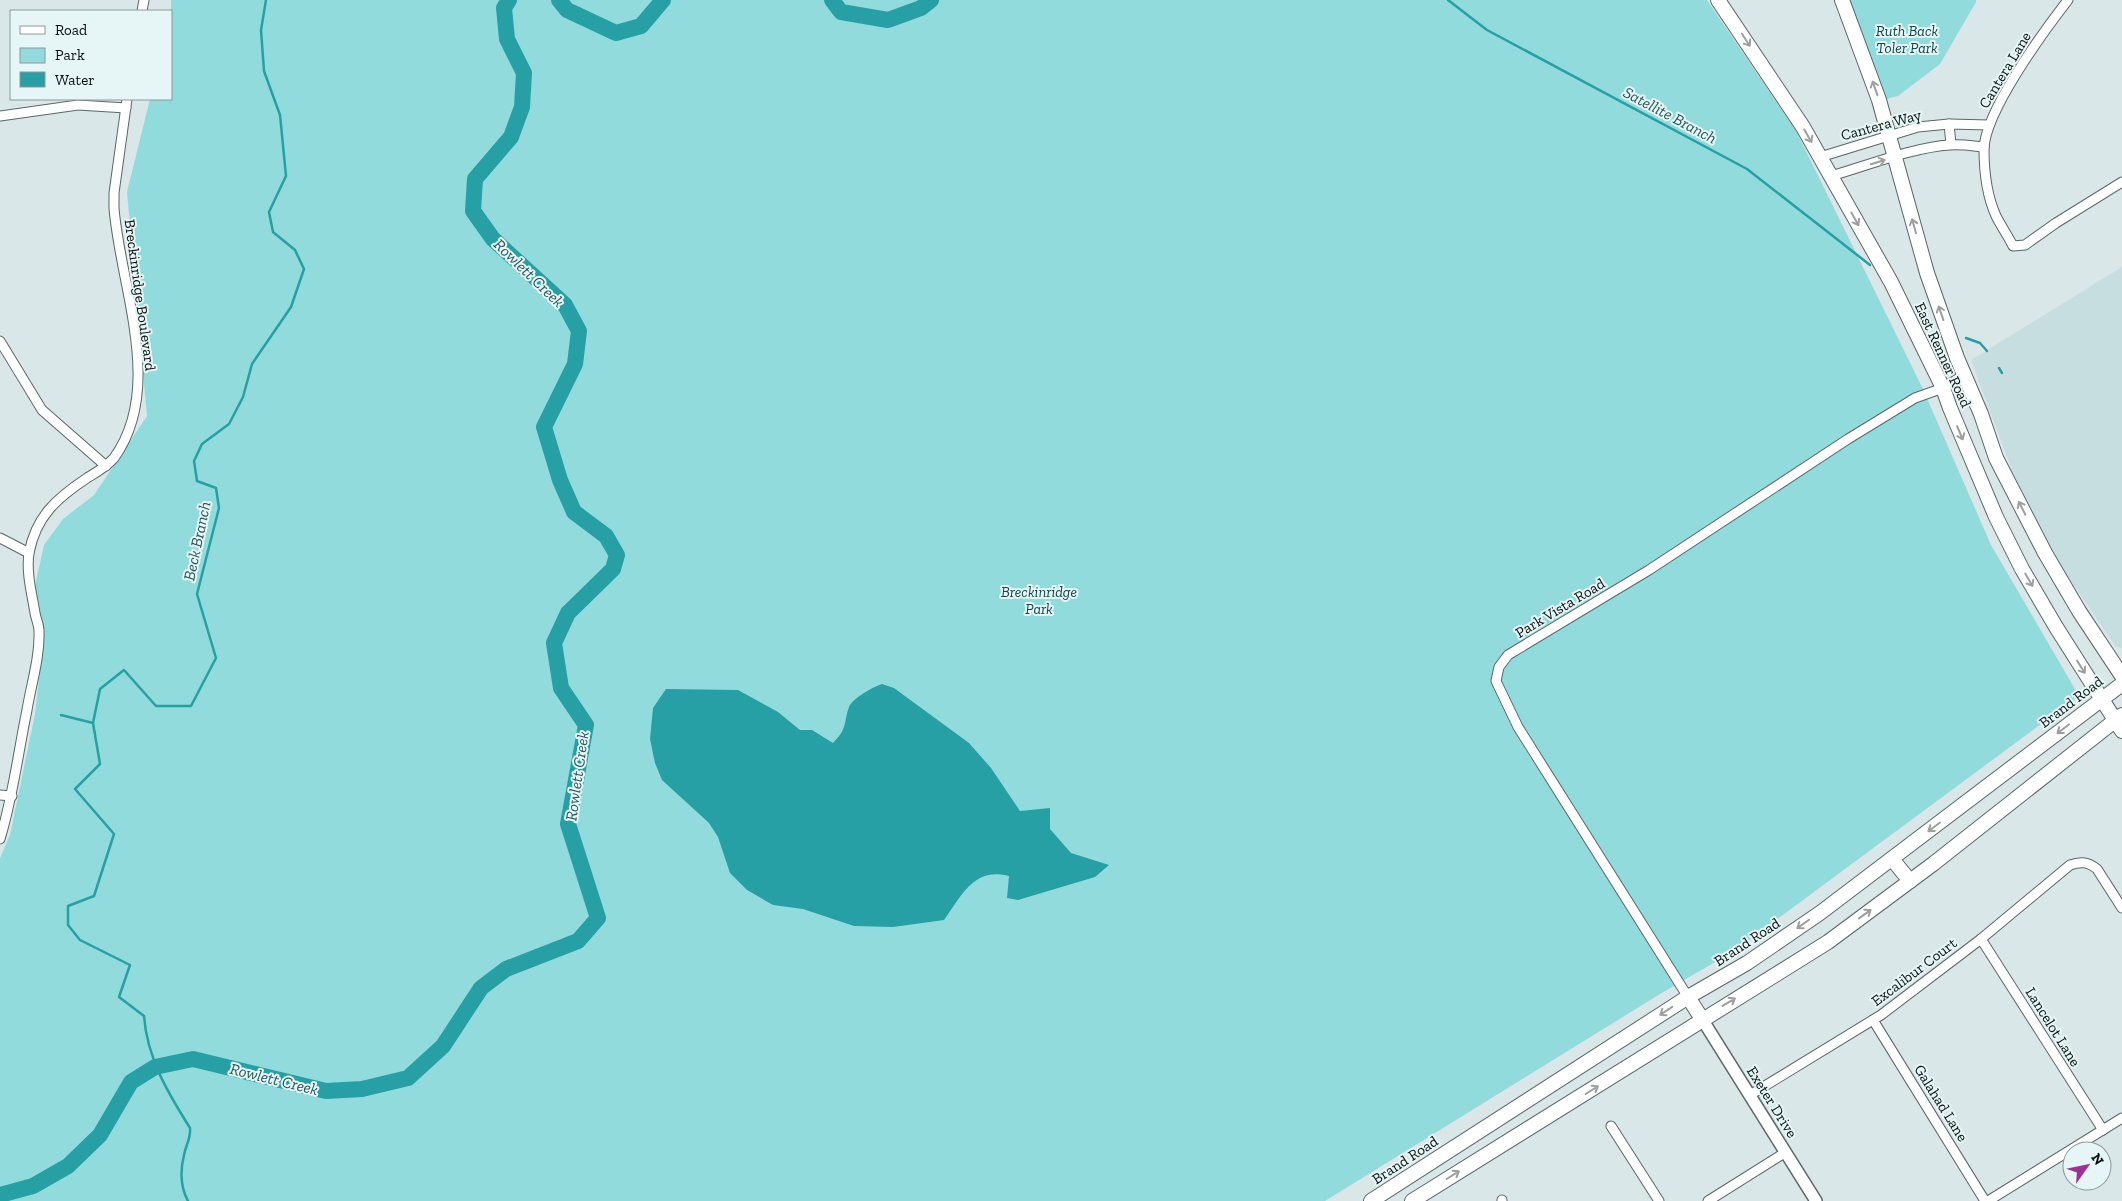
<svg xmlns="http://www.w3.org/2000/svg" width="2122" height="1201" font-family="'Zilla Slab',serif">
<rect width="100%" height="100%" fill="#d9e7e8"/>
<polygon fill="#c6dedf" points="2122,267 2122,648 2116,647 2062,568 2013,473 1971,360"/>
<g fill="#91dbdd">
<polygon points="171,0 1707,0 1796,131 1922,387 1991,545 2079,696 1734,951 1660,994 1325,1201 0,1201 0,858 10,835 35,714 44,636 34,590 44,545 63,519 94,495 147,416 127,192 150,99 171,99"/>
<polygon points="1850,0 1976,0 1976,2 1940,64 1898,96 1886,99"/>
</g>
<path fill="#26a0a4" d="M882,684l12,4 75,55 22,25 29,43 30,-3v21l21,24 38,12 -14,12 -77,23 -11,-2 2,-22c-35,-9 -47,19 -65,44l-51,7 -39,-1 -51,-17 -30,-4 -26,-15 -17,-17 -12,-36 -9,-14 -47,-43 -7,-17 -5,-24 3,-31 13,-19 72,1 40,22 22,18h12l21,13c15,-15 10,-19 16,-36 4,-9 24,-20 33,-23z"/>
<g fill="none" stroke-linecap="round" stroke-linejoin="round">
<g stroke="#26a0a4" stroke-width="2.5">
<polyline points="1448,0 1487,30 1747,169 1870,265"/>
<polyline points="1966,338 1980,343 1987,351"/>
<polyline points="1999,368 2002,373"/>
<polyline points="61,715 93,723"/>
<path d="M188,1201c-8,-15 -8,-30 -4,-46 2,-11 7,-16 6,-27 -22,-35 -43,-70 -46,-112l-25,-19 11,-32 -50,-25 -12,-15v-19l26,-10 20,-62 -39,-45 25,-25 -7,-41 7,-34 24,-19 32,36h35l25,-48 -19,-64 22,-86 -3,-20 -19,-7 -3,-20 8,-17 27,-20 14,-27 9,-33 39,-57 13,-38 -9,-19 -22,-18 -4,-20 17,-36 -6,-61 -16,-44 -3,-41 5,-30"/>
</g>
<g stroke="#26a0a4" stroke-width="16">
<polyline points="559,0 567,10 616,33 641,26 663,0"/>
<polyline points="832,0 841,12 888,20 921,8 931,0"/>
<polyline points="0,1195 33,1186 68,1166 100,1135 131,1082 155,1067 193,1059 326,1091 362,1089 408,1078 443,1046 481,988 506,969 578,941 598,918 568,824 586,725 561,688 554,643 568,613 613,569 617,555 606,536 574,512 560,480 544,427 575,364 579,331 565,305 493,239 473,211 475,179 511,137 522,107 524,73 507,39 504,8 509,0"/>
</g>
<defs>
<g id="minor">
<path d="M2068,0c-24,31 -83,111 -84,149 0,21 3,47 12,67 5,10 12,20 17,30l12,-1 31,-22 66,-41"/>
<polyline points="142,11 144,0"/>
<polyline points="0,116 78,105 126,108"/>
<polyline points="1949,124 1951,144"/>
<polyline points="1820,157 1918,127 1949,124 1989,125"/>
<path d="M1831,176c35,-10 83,-29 119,-31 11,-1 23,1 34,2"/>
<polyline points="0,341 42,410 106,466"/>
<polyline points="0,538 29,553"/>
<polyline points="0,795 12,796"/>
<path d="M0,839c13,-42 18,-86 27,-129 4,-25 13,-53 12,-79 0,-6 -3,-12 -4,-18 -3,-19 -9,-40 -6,-60 7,-37 28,-55 58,-75 10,-6 19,-11 27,-20 51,-70 6,-172 0,-250v-15l13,-94"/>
<polyline points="1981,939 2103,1130"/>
<polyline points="1688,997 1518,727 1496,681 1499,667 1508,655 1649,570 1848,439 1915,398 1943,388 1964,375"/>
<polyline points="1873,1020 1985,1201"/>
<path d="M1750,1095l131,-80 100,-76 89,-74c11,-4 18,-3 27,4l25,39"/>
<polyline points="1611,1126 1659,1201"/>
<polyline points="1502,1201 1502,1200"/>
<polyline points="1708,1201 1786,1152"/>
<polyline points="1988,1201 2122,1118"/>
</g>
<polyline id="tertiary" points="1702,1019 1816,1201"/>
<g id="secondary">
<polyline points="1718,0 1803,127 1891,282 1943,388 1950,408 1996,517 2022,569 2056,627 2122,731"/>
<polyline points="1842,0 1879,100 1927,273 1957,358 1981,414 1996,458 2045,553 2079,611 2122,676"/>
<polyline points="1892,859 1910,881"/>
<polyline points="1688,997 1702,1019"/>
<polyline points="1371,1201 1688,997 1747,963 1820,913 2122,684"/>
<polyline points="1412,1201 1828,942 1933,864 2122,715"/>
</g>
</defs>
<use href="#minor" stroke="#5a6767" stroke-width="11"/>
<use href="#tertiary" stroke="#5a6767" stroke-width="14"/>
<use href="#secondary" stroke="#5a6767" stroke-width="16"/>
<use href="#minor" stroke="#fff" stroke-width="9"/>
<use href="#tertiary" stroke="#fff" stroke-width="11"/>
<use href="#secondary" stroke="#fff" stroke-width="14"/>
</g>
<defs><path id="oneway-shaft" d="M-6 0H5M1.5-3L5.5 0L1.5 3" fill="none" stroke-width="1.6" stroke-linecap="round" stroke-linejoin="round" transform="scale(1.25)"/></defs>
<g stroke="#9d9f9f">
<use href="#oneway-shaft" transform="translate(1746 40) rotate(57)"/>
<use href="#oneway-shaft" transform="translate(1875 88) rotate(-109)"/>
<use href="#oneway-shaft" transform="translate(1808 136) rotate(60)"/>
<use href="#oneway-shaft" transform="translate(1878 162) rotate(-17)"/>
<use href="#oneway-shaft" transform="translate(1855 219) rotate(61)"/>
<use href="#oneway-shaft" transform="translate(1914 226) rotate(-106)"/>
<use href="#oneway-shaft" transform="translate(1941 313) rotate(-109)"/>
<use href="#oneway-shaft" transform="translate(1960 433) rotate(67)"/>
<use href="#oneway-shaft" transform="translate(2022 508) rotate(-117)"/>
<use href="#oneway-shaft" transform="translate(2029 580) rotate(60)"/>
<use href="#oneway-shaft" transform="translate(2081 667) rotate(58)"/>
<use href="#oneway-shaft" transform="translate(2063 729) rotate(143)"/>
<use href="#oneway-shaft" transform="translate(1934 827) rotate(143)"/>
<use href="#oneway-shaft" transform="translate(1865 914) rotate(-36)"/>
<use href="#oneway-shaft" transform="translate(1803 924) rotate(145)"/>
<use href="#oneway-shaft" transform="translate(1729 1002) rotate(-31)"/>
<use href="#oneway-shaft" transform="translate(1666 1011) rotate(147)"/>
<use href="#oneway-shaft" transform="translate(1592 1090) rotate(-32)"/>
<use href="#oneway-shaft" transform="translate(1453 1175) rotate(-32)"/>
</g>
<g text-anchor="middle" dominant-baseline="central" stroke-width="4" stroke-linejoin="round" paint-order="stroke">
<g font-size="15" font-style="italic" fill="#124547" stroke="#e6f5f5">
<text x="1907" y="31">Ruth Back<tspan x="1907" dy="17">Toler Park</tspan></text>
<text x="1039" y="592">Breckinridge<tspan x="1039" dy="17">Park</tspan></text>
</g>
<g font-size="15" fill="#0a0f0f" stroke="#e6f5f5">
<text transform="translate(2005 70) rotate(-59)">Cantera Lane</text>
<text transform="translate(1881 125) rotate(-15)">Cantera Way</text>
<text transform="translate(140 295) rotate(82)">Breckinridge Boulevard</text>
<text transform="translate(1943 355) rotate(65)">East Renner Road</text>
<text transform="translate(1560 608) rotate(-31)">Park Vista Road</text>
<text transform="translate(2071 702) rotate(-37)">Brand Road</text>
<text transform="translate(1747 942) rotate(-33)">Brand Road</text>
<text transform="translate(1914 972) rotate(-37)">Excalibur Court</text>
<text transform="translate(2053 1027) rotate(58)">Lancelot Lane</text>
<text transform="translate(1772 1102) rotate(58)">Exeter Drive</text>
<text transform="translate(1941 1103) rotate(58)">Galahad Lane</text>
<text transform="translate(1405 1160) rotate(-33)">Brand Road</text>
</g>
<g font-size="16" font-style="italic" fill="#245456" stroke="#e6f5f5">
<text transform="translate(1670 115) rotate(28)">Satellite Branch</text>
<text transform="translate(529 273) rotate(44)">Rowlett Creek</text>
<text transform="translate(197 541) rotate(-78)">Beck Branch</text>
<text transform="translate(577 776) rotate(-82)">Rowlett Creek</text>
<text transform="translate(274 1079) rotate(14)">Rowlett Creek</text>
</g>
</g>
<rect x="10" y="10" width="162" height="90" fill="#e6f5f5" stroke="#8e9999"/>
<rect x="20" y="26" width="25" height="8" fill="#ffffff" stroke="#8e9999"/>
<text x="55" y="35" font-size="15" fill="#0a0f0f">Road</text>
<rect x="20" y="48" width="25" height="15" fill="#91dbdd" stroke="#8e9999"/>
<text x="55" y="60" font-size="15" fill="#0a0f0f">Park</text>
<rect x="20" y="72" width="25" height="15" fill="#26a0a4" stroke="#8e9999"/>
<text x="55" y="85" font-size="15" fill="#0a0f0f">Water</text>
<g transform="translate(2087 1166) rotate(57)"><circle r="24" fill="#e6f5f5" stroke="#8e9999"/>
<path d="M0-4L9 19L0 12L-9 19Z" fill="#9c3293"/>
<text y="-8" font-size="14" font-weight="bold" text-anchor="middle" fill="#0a0f0f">N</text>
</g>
</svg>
